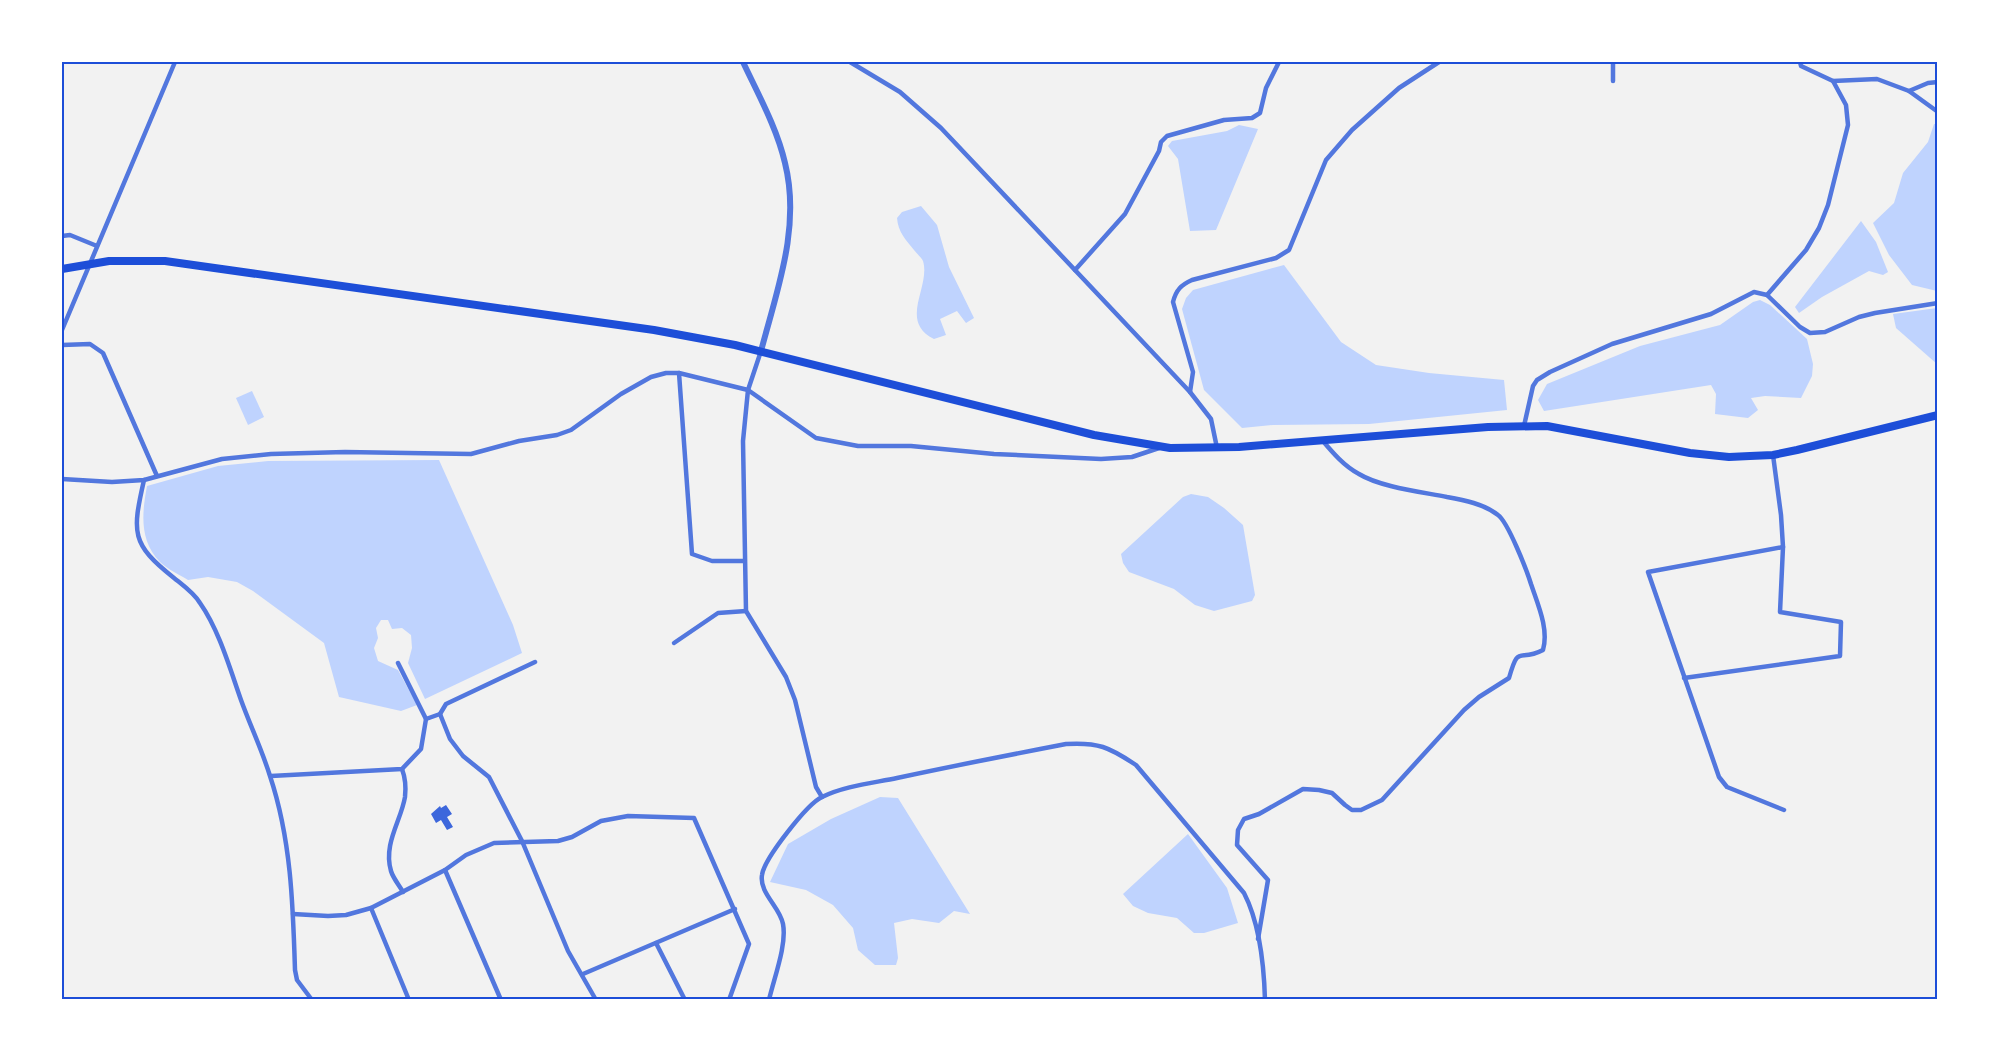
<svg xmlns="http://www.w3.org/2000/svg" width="1999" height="1061" font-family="Lato,sans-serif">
<rect width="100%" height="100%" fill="#f2f2f2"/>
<g fill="#bfd3fe">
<polygon points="1934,124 1938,124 1937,291 1912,285 1889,255 1873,223 1894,203 1903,173 1928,142"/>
<polygon points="1239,125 1258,129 1216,230 1190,231 1178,159 1168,146 1172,141 1227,131"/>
<path d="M921,206l16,19 12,42 25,51 -8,5 -9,-12 -17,8 6,16 -12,4c-36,-18 -3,-52 -11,-78 -1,-3 -6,-7 -9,-11 -8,-10 -16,-18 -17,-32l5,-6z"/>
<polygon points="1861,221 1876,242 1888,272 1883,275 1869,271 1822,297 1799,313 1795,307"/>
<polygon points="1284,265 1341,342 1376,365 1429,373 1504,380 1507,410 1369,424 1273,425 1242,428 1204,390 1182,309 1186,298 1193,290"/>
<polygon points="1760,300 1770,305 1807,339 1813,364 1812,376 1801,398 1765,396 1751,398 1758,410 1748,418 1715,414 1716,394 1711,385 1544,411 1538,400 1547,384 1640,346 1720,325 1753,302"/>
<polygon points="1937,308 1938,308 1937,364 1896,328 1893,314"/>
<polygon points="252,391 264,417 248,425 236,398"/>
<path d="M439,460l74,165 9,28 -97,46 -17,-36 4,-15 -1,-13 -9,-7 -10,1 -4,-9h-7l-5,8 2,10 -4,10 4,13 20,9 19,35 -16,6 -62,-14 -15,-54 -71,-52 -16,-9 -29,-5 -20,3c-8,-5 -21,-11 -28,-18 -21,-22 -18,-49 -13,-76l71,-20 50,-5z"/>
<polygon points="1191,494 1208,497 1224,508 1243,525 1255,595 1252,601 1214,611 1195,605 1174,589 1129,572 1123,563 1121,554 1183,497"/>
<polygon points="880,797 898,798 970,914 954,911 939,923 912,919 894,923 898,958 896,965 875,965 858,950 853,928 833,905 806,890 770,882 788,844 831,819"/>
<polygon points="1188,834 1227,888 1238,923 1204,933 1194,933 1177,918 1148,913 1133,906 1123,894"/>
</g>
<polygon fill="#3d67dc" points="446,805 452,814 447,817 453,827 447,830 441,820 436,823 431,814 440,806 441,808"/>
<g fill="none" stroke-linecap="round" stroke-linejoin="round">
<g stroke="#5277de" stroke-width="4.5">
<polyline points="850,62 900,92 941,128 1190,392 1211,419 1217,448"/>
<polyline points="1800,62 1801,66 1833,81 1877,79 1909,91 1938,112"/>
<polyline points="1613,81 1613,62"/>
<polyline points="1909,91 1928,83 1938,82"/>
<polyline points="62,236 70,235 97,246"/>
<polyline points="1075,270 1125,214 1159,151 1161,142 1167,136 1224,120 1252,118 1260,113 1266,88 1279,62"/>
<polyline points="1767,295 1806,250 1819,228 1828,205 1848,125 1846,105 1833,81"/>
<polyline points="62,330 175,62"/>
<polyline points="62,345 90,344 103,353 157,476"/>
<polyline points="761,351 748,390 743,441 746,611 786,677 795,700 816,787 822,797"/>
<polyline points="679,373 692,554 712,561 744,561"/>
<path d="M1190,392l3,-20 -20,-70c3,-12 8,-17 19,-22l84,-22 13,-8 37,-90 26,-30 47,-42 40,-26"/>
<polyline points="1524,426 1533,386 1537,380 1550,372 1612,344 1711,314 1754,292 1767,295 1800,327 1810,333 1825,332 1859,317 1875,313 1938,303"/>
<polyline points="62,479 112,482 144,480 222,459 271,454 345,452 471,454 519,441 557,435 571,430 621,394 651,377 666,373 679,373 748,390 816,438 858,446 911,446 994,454 1101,459 1132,457 1159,448"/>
<path d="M144,480c-12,53 -13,64 30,98 10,8 20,15 26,25 19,27 30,66 41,97 9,25 21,50 29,76 21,63 23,128 25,194l2,10 15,20"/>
<polyline points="1783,547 1648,572 1719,777 1727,787 1784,810"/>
<polyline points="674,643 718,613 746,611"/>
<polyline points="1684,678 1840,656 1841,622 1780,612 1783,547 1781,515 1773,455"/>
<polyline points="440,714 450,739 463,756 489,777 522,841 568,951 596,1000"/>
<polyline points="426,719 440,714 446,704 535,662"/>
<path d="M402,769c3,8 4,19 3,28 -4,24 -22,47 -14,74 2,7 8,14 12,21"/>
<polyline points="271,776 402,769 421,749 426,719 398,663"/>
<polyline points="445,870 501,1000"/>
<polyline points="371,908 409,1000"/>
<polyline points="293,914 328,916 346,915 371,908 445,870 466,855 494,843 558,841 572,837 601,821 628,816 694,818 749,944 729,1000"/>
<path d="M1258,939l10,-59 -31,-35 1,-15 6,-11 15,-5 44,-25 16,1 13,3 13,12 7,5h9l21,-10 82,-90 15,-13 30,-19c10,-35 9,-15 34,-28 6,-21 -5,-45 -12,-66 -4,-13 -23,-62 -33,-69 -14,-11 -34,-15 -51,-18 -25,-5 -67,-10 -88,-23 -15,-8 -26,-21 -37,-34"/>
<polyline points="656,943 685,1000"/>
<polyline points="583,974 735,909"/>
<path d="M769,1000c5,-22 18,-55 14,-76 -3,-17 -24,-31 -21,-49 2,-16 45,-71 60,-78 22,-11 51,-14 75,-19 56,-12 112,-23 169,-34 32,-2 43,3 70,21l108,128c16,31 20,72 21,107"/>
</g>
<path stroke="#5277de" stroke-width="6" d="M743,62c15,32 34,66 42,101 16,64 -8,127 -24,188"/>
<polyline stroke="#1d4ed8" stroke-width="8" points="62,269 109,261 165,261 654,330 735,345 1094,435 1170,448 1239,447 1488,427 1547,426 1690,453 1729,457 1750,456 1773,455 1797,450 1938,415"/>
</g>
<rect width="1999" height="1061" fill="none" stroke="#ffffff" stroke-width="126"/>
<rect x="63" y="63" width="1873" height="935" fill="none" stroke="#1d4ed8" stroke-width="2"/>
</svg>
